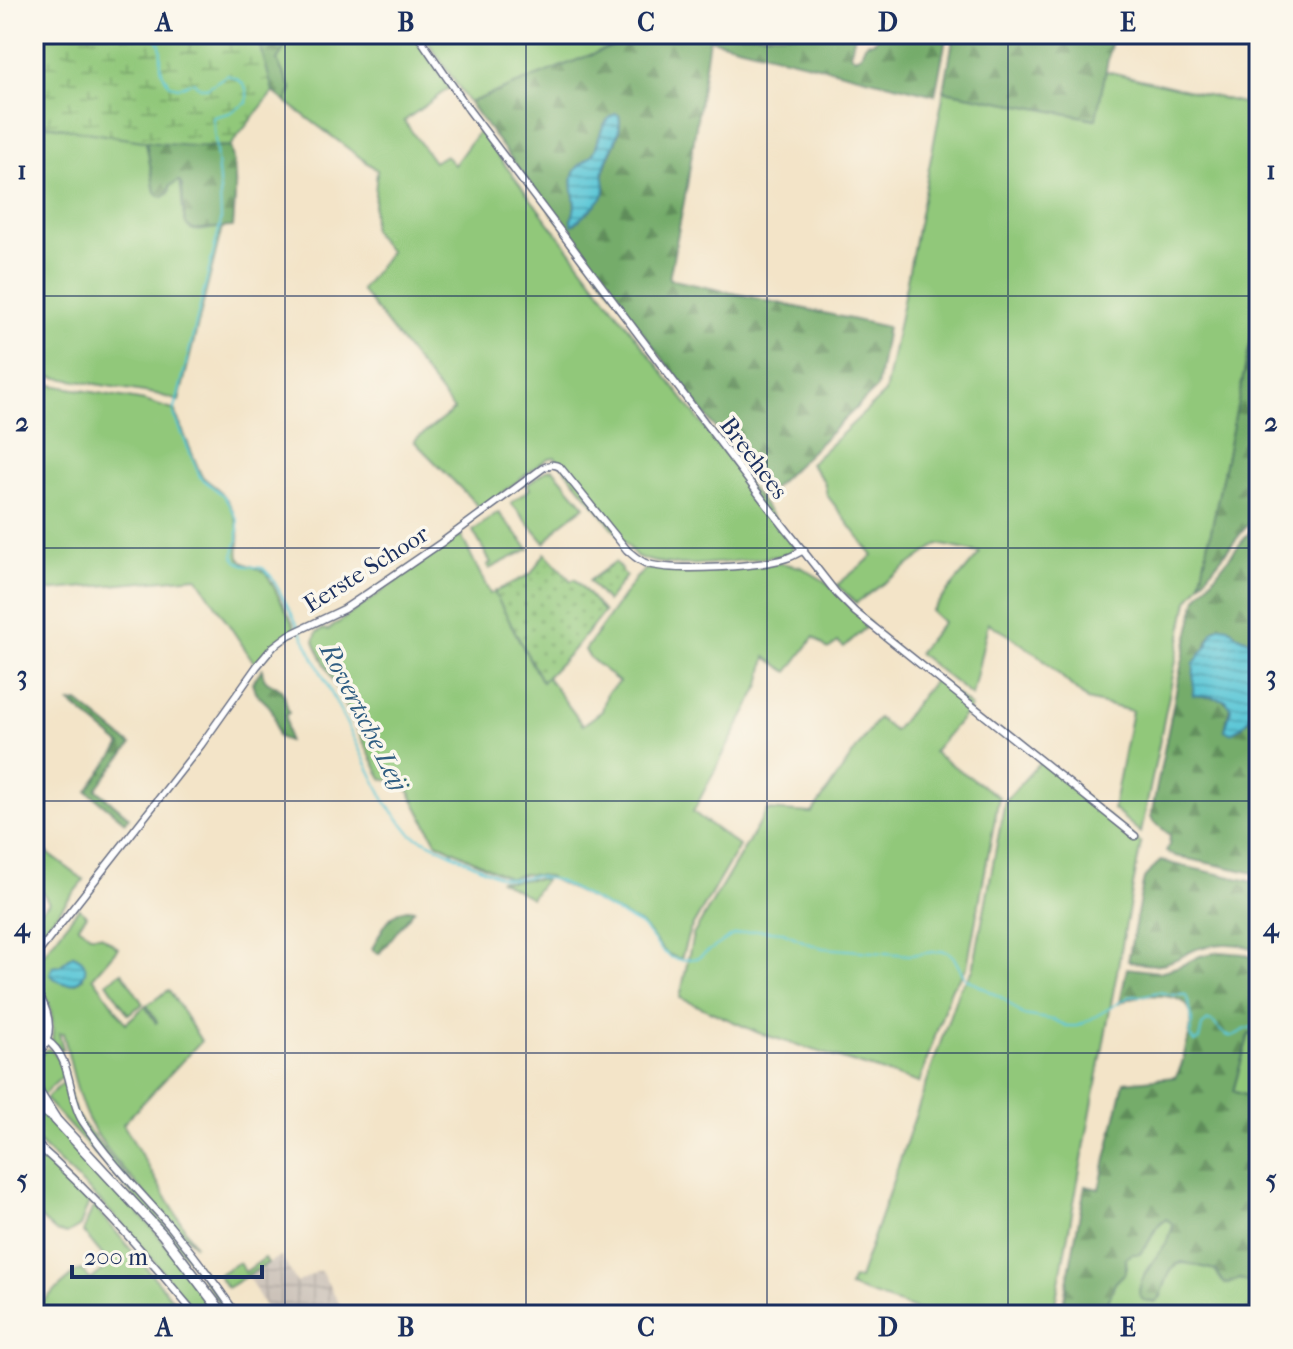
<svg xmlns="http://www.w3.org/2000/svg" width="1293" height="1349" font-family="'IM FELL French Canon',serif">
<defs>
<pattern id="industrial-grid" width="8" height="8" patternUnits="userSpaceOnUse" patternTransform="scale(2)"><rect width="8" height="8" fill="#ccc2b9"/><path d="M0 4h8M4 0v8" fill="none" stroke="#afa7a1"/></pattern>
<pattern id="forest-firs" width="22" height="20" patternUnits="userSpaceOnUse" patternTransform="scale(2)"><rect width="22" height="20" fill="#74ac6a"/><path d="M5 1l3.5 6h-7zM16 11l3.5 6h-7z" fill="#5e8c5a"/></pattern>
<pattern id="wetland-marsh" width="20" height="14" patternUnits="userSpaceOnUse" patternTransform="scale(2)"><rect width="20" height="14" fill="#91c87a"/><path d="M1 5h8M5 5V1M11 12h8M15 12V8" fill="none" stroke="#76a367"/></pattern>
<pattern id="park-dots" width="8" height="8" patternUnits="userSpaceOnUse" patternTransform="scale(2)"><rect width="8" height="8" fill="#91c87a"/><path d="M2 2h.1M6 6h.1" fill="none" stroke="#76a367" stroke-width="1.8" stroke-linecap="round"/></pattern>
<pattern id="water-rules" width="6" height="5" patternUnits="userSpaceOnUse" patternTransform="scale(2)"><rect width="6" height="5" fill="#5dc7d7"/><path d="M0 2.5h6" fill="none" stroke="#4ca2b2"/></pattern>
</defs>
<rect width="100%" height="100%" fill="#fbf7ec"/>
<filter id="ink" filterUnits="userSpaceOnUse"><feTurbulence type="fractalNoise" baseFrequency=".0125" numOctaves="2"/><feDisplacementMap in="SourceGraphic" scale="16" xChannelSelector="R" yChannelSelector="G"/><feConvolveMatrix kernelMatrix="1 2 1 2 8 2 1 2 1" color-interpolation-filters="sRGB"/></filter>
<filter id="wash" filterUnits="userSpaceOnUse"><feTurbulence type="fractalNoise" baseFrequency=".006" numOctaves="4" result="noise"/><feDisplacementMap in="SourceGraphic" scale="32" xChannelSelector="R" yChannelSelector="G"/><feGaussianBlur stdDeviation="1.8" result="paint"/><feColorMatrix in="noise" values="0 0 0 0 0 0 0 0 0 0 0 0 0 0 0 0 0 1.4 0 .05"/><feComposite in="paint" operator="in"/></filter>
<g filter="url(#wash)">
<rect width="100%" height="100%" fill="#f3e4c8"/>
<polygon fill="url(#industrial-grid)" points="281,1256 297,1283 320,1270 346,1315 270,1315 247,1275"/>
<g fill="#91c87a" stroke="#567c6c" stroke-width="2" fill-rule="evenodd">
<path d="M292,34h120l37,54 -45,33 30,41 11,-7 9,10 25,-34 313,411 1,9 -6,3 -7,2c-41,4 -106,17 -144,0l-81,-99 -6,1 -5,3 -63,48 -67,-68 40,-31 -93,-120 29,-38 -18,-22 5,-60 -91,-68 6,-12 -15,-29z"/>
<polygon points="429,34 643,34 469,103 424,36"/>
<polygon points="1106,71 1259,107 1259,301 1200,584 1188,601 1141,833 1113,809 1132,711 1087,700 1039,656 1009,635 988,623 972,696 918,653 943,622 931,611 980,553 938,544 856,603 837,585 873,556 827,495 824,481 810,464 885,393 944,91 1095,119"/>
<path d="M34,123l112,18 9,52h14l1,-7 9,-6c6,13 -1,47 15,50 8,2 19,-2 28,-3l-43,174 -23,-7 -122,-20z"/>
<path d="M34,382l111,19 31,10 1,6 24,58c6,7 13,10 20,17 9,10 16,26 18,41 1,8 -2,17 0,25l7,6 20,8 30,57 -19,11 -22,24 -58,-87 -163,15z"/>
<polygon points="553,469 585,506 559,526 545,543 511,503 530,489 527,485 547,470"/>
<polygon points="498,512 529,549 489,569 487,565 491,563 473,531"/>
<path d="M461,535l29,59 4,-2 47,89 6,-4 36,48 19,-14 5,-18 12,-11 -30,-25 -4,-7 51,-72 10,-9 68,2 66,-8 21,4 25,15 44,42 -26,23 -6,-5 -10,7 -14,-12 -26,35 -22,-15 -6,28 -67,127 46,34 -50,86 -8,27c-24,-6 -24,-22 -42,-36l-93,-47 -22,-2 -15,4 -73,-36 -32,-60 -22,-3 -66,-133 -2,-5 3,-9 6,-3 5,1z"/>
<polygon points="936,678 971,707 933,752 999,797 967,967 951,989 919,1083 759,1033 680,998 693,935 767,810 812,813 878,718 894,731"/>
<polygon points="1040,762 1141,843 1053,1315 933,1315 849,1287 853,1278 859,1279 959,989 973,970 1005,801"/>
<polygon points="34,843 84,880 34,942 34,915 49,903 34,877"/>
<polygon points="530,879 545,879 531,898 499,880 511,881"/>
<path d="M79,908l8,7 -9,11 12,9h11l17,13 -25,29 33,46 19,-17 11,17 1,-1 -10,-17 22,-15 32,51 -78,83 72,122c-34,-37 -86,-85 -108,-129 -11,-23 -17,-58 -24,-84h-4l4,16h-3l-8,-9c3,-20 -2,-34 -9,-50 -5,-10 -9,-14 -9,-24zM73,955l10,23 -7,5 -9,1 -14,-17 7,-1z"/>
<polygon points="122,972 143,1004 128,1014 107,982"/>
<polygon points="1249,1034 1259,1037 1259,1100 1233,1092"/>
<path d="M48,1049c11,4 13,16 16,26l-22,21 -2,-3 -3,-31 8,-12z"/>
<polygon points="64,1082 66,1082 76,1115 183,1246 234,1315 228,1315 192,1264 158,1223 45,1099"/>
<path d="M36,1108l38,36 80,86 66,85h-22c-21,-25 -41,-52 -63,-76 -31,-36 -66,-68 -101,-100v-29z"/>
<polygon points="34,1151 89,1202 80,1226 67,1234 55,1231 34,1212"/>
<polygon points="95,1207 186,1315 68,1315 40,1310 42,1302 76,1272 81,1270 91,1280 110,1264 83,1232 92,1209"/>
<path d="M1166,1219l7,5c-2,20 -19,33 -29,50l17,22c11,-39 17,-37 54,-26l7,11 6,3 12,-5 19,7v14l-12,10 2,5h-146l12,-32 12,-14 -1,-11 6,-4h8c11,-9 13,-29 26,-35z"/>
<polygon points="265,1258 268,1263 227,1288 218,1275 237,1263 239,1263 245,1272"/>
</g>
<g fill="url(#forest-firs)" stroke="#486e64" stroke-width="2" fill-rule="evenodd">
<polygon points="257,34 292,34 277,61 292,90 286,102 273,92"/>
<path d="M643,34h212l-4,17v4l4,2 6,-3 5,-11 7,-1 8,-8h66l-12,61 -226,-56 -22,147 -18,93 218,48 -10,61 -111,107 -297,-392zM615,114l4,1c5,22 -11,36 -15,56 -2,9 3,16 -2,25 -6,11 -19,18 -27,28l-4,-4c9,-18 -1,-27 2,-44 2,-11 16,-15 21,-24 8,-16 4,-27 21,-38z"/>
<polygon points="954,34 1113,34 1096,119 944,91"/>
<path d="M146,141l61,6 23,-1c8,28 5,53 3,81 -50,1 -48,15 -51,-41l-3,-5 -9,5 -1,7 -5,4 -5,-1 -4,-4z"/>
<polygon points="1259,301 1259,511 1200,584"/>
<polygon points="1259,520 1259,645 1238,636 1231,629 1216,628 1208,639 1205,649 1194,663 1194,695 1223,699 1230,706 1225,730 1248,721 1254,713 1259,711 1259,874 1175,856 1166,852 1169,845 1170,835 1153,821 1151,816 1179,676 1197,598"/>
<path d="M262,669c2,19 13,11 21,24 3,6 3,13 6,20l-3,2 2,26 -10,-4c-3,-9 -2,-19 -6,-27 -7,-12 -16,-11 -20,-27z"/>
<polygon points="78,702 131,745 96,789 129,817 125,822 87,791 121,745 70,703"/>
<path d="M1161,860l12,4 86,19v68c-20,-10 -49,-9 -69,1 -10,5 -19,11 -30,12 -10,2 -22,-1 -32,-3l16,-83z"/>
<path d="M407,909l7,1 -35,44 -7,-5c9,-16 15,-36 35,-40z"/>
<path d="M1220,952l24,2 15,6v77l-10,-3 -16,57 26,9v186l-19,-7 -15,5 -10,-14 -33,-8c-18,8 -15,27 -25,40 -42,3 2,-48 10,-60 3,-6 5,-11 6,-18l-7,-5c-13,6 -15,25 -26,35h-8l-6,4v14l-11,11 -12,32h-42l24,-129 14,3 25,-107 51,-5c7,-8 8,-19 11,-30 8,-26 12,-48 -22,-51 -17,-2 -29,-1 -44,7l7,-35 32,4 21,-6 20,-10z"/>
</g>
<path fill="url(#wetland-marsh)" stroke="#567c6c" stroke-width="2" d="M34,34h223l16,58 -43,54c-65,3 -132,-13 -196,-23z"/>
<g fill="url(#park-dots)" stroke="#567c6c" stroke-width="2">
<polygon points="545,553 571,581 575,579 604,612 572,651 542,682 494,592 531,574"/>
<polygon points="615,562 626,576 607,602 589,581"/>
</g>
<g fill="url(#water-rules)" stroke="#3c7b9a" stroke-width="2">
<path d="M615,114l4,1c4,21 -11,35 -15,54 -2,9 3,17 0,25 -2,6 -26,27 -32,31l-1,-5c9,-18 -1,-27 2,-44 2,-11 16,-15 21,-24 8,-16 4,-27 21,-38z"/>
<path d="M1220,626l8,1 10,9 21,9v66c-12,6 -15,18 -29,22l-5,-3 6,-21 -5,-9 -19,-4 -14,-1 1,-32 13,-17 5,-14z"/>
<path d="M73,955c29,10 1,46 -23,19l3,-7 7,-1z"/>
</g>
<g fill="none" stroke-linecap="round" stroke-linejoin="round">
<path stroke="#5dc7d7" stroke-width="2" d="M153,34c11,11 7,18 8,32 0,7 5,13 9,19l8,2 15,-5 7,5 7,1 20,-13c15,4 22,12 20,28l-18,10 -16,4 7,76 1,28 -47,192 2,6 24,58 24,19 14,25v19l-5,16 4,5 10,5 16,2 8,8 21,38 94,189 25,31 89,43 12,2 22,-3 22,4 83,44 5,4 17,22 11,8 10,2 16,-2 35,-23 24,-5 26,2 24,11 16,5 87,7 32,-4 6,1 5,4 12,22 39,21 19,16 31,5 13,6h10l7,-3 43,-25 7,-3 7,1 17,-4 16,3h12c5,14 8,27 4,41l4,6 5,-2 3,-14 6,-5 5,1c22,29 21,5 46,4"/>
</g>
</g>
<g filter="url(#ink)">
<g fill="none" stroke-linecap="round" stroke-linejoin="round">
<defs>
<g id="minor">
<polyline points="417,34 469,110 764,501 837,594 855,612 1135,836"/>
<path d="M34,958l167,-213 56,-79 16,-19 16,-12 55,-26 24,-16 73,-50 102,-75c6,-3 10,-5 17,-1l67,83c7,6 13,12 21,14 28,8 111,3 139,-6 6,-2 11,-5 17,-8"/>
<path d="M46,1040c27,17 21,57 37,82 25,38 57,70 87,104 24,29 46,58 67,89"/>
<path d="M34,1142c61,53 110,111 162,173"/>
</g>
<g id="tertiary">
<path d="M34,988c9,16 18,32 12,51 -3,9 -9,16 -12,24"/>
<polyline points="34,1046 40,1037 43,1018"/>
</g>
<g id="secondary">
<polyline points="34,1066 37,1076 34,1088"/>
<polyline points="35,1087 56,1120 163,1235 224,1315"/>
<polyline points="34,1103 50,1115"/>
</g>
</defs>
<use href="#minor" stroke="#676e83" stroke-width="9"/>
<use href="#tertiary" stroke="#676e83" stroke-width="11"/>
<use href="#secondary" stroke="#676e83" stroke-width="12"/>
<use href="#minor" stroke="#fff" stroke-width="6"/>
<use href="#tertiary" stroke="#fff" stroke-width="8"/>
<use href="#secondary" stroke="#fff" stroke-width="9"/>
</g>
</g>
<path fill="none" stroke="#1b2f5e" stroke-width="2" stroke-opacity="0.55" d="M285,34v1281M526,34v1281M767,34v1281M1008,34v1281M34,296h1225M34,548h1225M34,801h1225M34,1053h1225"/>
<g text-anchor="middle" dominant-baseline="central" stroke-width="7" stroke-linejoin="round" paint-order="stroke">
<g font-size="24" fill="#1b2f5e" stroke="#fbf7ec">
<text transform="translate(754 458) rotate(53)">Breehees</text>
<text transform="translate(366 569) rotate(-32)">Eerste Schoor</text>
</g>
<g font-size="26" font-style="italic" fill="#2f5d82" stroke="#fbf7ec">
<text transform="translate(364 717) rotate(63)">Rovertsche Leij</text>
</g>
</g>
<rect width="1293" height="1349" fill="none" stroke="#fbf7ec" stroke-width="88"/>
<path d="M72 1265v12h190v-12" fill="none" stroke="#1b2f5e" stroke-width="4"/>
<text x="84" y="1265" font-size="24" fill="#1b2f5e" stroke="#fbf7ec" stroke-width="6" paint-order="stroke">200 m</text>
<rect x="44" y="44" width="1205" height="1261" fill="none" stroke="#1b2f5e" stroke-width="3"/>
<g font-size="26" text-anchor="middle" font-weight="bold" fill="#1b2f5e">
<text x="164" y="31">A</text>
<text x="406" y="31">B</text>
<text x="646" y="31">C</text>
<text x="888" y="31">D</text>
<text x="1128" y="31">E</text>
<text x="22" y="179">1</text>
<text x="1271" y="179">1</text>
<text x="22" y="431">2</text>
<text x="1271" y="431">2</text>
<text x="22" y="684">3</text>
<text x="1271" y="684">3</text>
<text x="22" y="936">4</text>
<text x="1271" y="936">4</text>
<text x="22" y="1188">5</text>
<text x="1271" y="1188">5</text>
<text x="164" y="1336">A</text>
<text x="406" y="1336">B</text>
<text x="646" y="1336">C</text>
<text x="888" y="1336">D</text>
<text x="1128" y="1336">E</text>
</g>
</svg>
